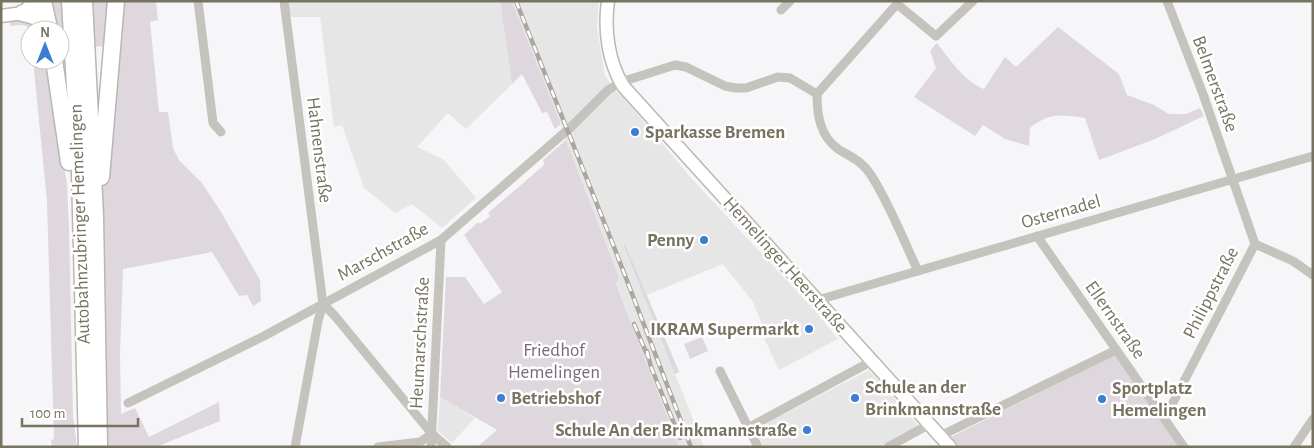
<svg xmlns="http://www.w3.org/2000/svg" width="1314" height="448" font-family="'Alegreya Sans',sans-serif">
<rect width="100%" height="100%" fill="#f6f6f8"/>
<g fill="#e7e6e6">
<polygon points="284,1 500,1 512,84 466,129 448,113 417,147 443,159 476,198 442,228 412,204 395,213 364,188 342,125 334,127 320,17 286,17"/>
<polygon points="512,1 599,1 597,28 605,75 616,92 621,94 692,179 816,312 838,339 779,370 764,338 767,337 753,302 723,264 647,295 679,372 675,374 704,447 679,447 616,283 619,278 566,140 561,124"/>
<polygon points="869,370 918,425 879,447 764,447 757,434 757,428"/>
<polygon points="440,397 475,418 452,443 438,431"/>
</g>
<g fill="#ded7de">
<polygon points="48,1 66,1 69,54 60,54 60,30 53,30"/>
<polygon points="90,1 108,1 105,46 93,47"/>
<polygon points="119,1 156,1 158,20 150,22 159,112 168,112 173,148 179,160 202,183 221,212 260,280 261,301 253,306 247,295 239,296 212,252 123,269 120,353 121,414 135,408 149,437 219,402 220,421 156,447 106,447 100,209 106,157"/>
<polygon points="500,1 512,1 561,124 555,129 547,112 542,113 522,74 512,84"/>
<polygon points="26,17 42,30 30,30 30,37 27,26 22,25 10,26 10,20"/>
<path d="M1058,27l61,47 8,21 27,10 15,9h17l14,-6 4,8 -49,23 -56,21 -14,-42c-24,-3 -35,-6 -55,10l-1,18 -24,-7 -22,-14 -8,11 -61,-39 22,-29 -6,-17 7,-8c14,18 26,37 47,46l21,-32 11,10z"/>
<polygon points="33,60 48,60 67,185 69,228 73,416 77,447 52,447 51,440 54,439 47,201"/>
<polygon points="566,140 619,278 616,284 679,447 477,447 497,430 440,397 446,277 465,277 484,304 502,292 464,235 478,222 480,224 490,216 488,213 543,166 544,164 543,160"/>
<polygon points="625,244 679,372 675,374 624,246"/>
<polygon points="702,337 708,351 690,359 684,344"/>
<polygon points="1116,354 1179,447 959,447 951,437"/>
</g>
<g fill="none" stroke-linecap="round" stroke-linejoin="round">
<defs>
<g id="secondary">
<path d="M608,1c-4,29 0,60 15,85l327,361"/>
<polyline points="1,16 23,13 34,1"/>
</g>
<g id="highway">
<polyline points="43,1 49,28"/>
<polyline points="70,1 80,173 87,447"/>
<polyline points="84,1 95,216 99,447"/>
<path d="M23,13c13,2 18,6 25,17"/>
<polyline points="54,60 69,162"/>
<polyline points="101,177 116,1"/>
</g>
</defs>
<use href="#secondary" stroke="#bab8b0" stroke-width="15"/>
<use href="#highway" stroke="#b9b7b1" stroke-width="19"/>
<g stroke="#c5c3bd" stroke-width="9">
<polyline points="198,1 213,123 221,132"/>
<polyline points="284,1 323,304 318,321 295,447"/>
<polyline points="781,10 790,1"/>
<polyline points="817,94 897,4 936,36 973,1"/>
<path d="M817,94c0,21 3,42 21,55 13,8 24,12 33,26 19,30 32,64 47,96"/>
<polyline points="1037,236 1184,447"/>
<polyline points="1255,244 1293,261 1313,275"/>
<polyline points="818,300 1313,156"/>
<polyline points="323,304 335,316 432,434 447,447"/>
<polyline points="720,371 758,447"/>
<polyline points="128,403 264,336 441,240 571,127 608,90 621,82 675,65 686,67 725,86 736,88 746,88 778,77 790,78 817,94"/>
<polyline points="1165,418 1255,244 1203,94 1167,1"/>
<polyline points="748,428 872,361"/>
<polyline points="940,436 1116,350"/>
<polyline points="378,447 420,442 432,434"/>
<polyline points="431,447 441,240"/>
<polyline points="888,447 930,424"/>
<polyline points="1294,447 1313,419"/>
</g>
<use href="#secondary" stroke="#fff" stroke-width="12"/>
<use href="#highway" stroke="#fff" stroke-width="16"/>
<defs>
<g id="rail">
<polyline points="516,1 614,247 691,447"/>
<polyline points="634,324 648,357"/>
<polyline points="647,351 651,367 680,438"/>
</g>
</defs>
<use href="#rail" stroke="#aaa79e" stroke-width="4.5"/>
<use href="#rail" stroke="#fff" stroke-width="2.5" stroke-dasharray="8" stroke-linecap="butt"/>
</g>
<g fill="#3c7ed2" stroke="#fff" stroke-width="2">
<circle cx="635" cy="132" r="5"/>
<circle cx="704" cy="240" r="5"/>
<circle cx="809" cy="329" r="5"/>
<circle cx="501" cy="398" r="5"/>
<circle cx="855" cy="398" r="5"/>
<circle cx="1102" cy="399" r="5"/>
<circle cx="807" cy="430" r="5"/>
</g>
<g text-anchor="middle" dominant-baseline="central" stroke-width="5" stroke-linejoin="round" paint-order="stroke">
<g font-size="19" fill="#787361" stroke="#fff">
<text transform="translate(1215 84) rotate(70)">Belmerstraße</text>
<text transform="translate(319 150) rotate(83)">Hahnenstraße</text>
<text transform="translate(1061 212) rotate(-16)">Osternadel</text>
<text transform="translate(80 224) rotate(-92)">Autobahnzubringer Hemelingen</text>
<text transform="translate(383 252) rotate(-29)">Marschstraße</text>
<text transform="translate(785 265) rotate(48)">Hemelinger Heerstraße</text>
<text transform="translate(1211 293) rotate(-63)">Philippstraße</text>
<text transform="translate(1115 320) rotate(55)">Ellernstraße</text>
<text transform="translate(420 343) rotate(-87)">Heumarschstraße</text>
</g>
<g font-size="19" font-weight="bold" fill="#787361" stroke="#fff" text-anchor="start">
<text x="645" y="132">Sparkasse Bremen</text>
<text x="694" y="240" text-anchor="end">Penny</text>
<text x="799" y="329" text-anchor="end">IKRAM Supermarkt</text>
<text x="865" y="387">Schule an der<tspan x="865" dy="22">Brinkmannstraße</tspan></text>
<text x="1112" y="388">Sportplatz<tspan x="1112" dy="22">Hemelingen</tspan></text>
<text x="511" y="398">Betriebshof</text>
<text x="797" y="430" text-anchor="end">Schule An der Brinkmannstraße</text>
</g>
<g font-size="19" fill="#7b6879" stroke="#fff">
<text x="554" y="350">Friedhof<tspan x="554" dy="22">Hemelingen</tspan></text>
</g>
</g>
<rect width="1314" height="448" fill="none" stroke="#787361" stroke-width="5"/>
<g transform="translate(45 45)"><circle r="24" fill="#ffffff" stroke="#c9c7c0"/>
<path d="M0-4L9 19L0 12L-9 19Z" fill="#3c7ed2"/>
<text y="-8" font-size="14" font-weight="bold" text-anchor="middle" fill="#787361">N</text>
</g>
<path d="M22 418v8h116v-8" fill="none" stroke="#787361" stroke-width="2.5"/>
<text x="30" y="418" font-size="15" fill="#787361" stroke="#ffffff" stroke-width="4" paint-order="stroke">100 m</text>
</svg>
